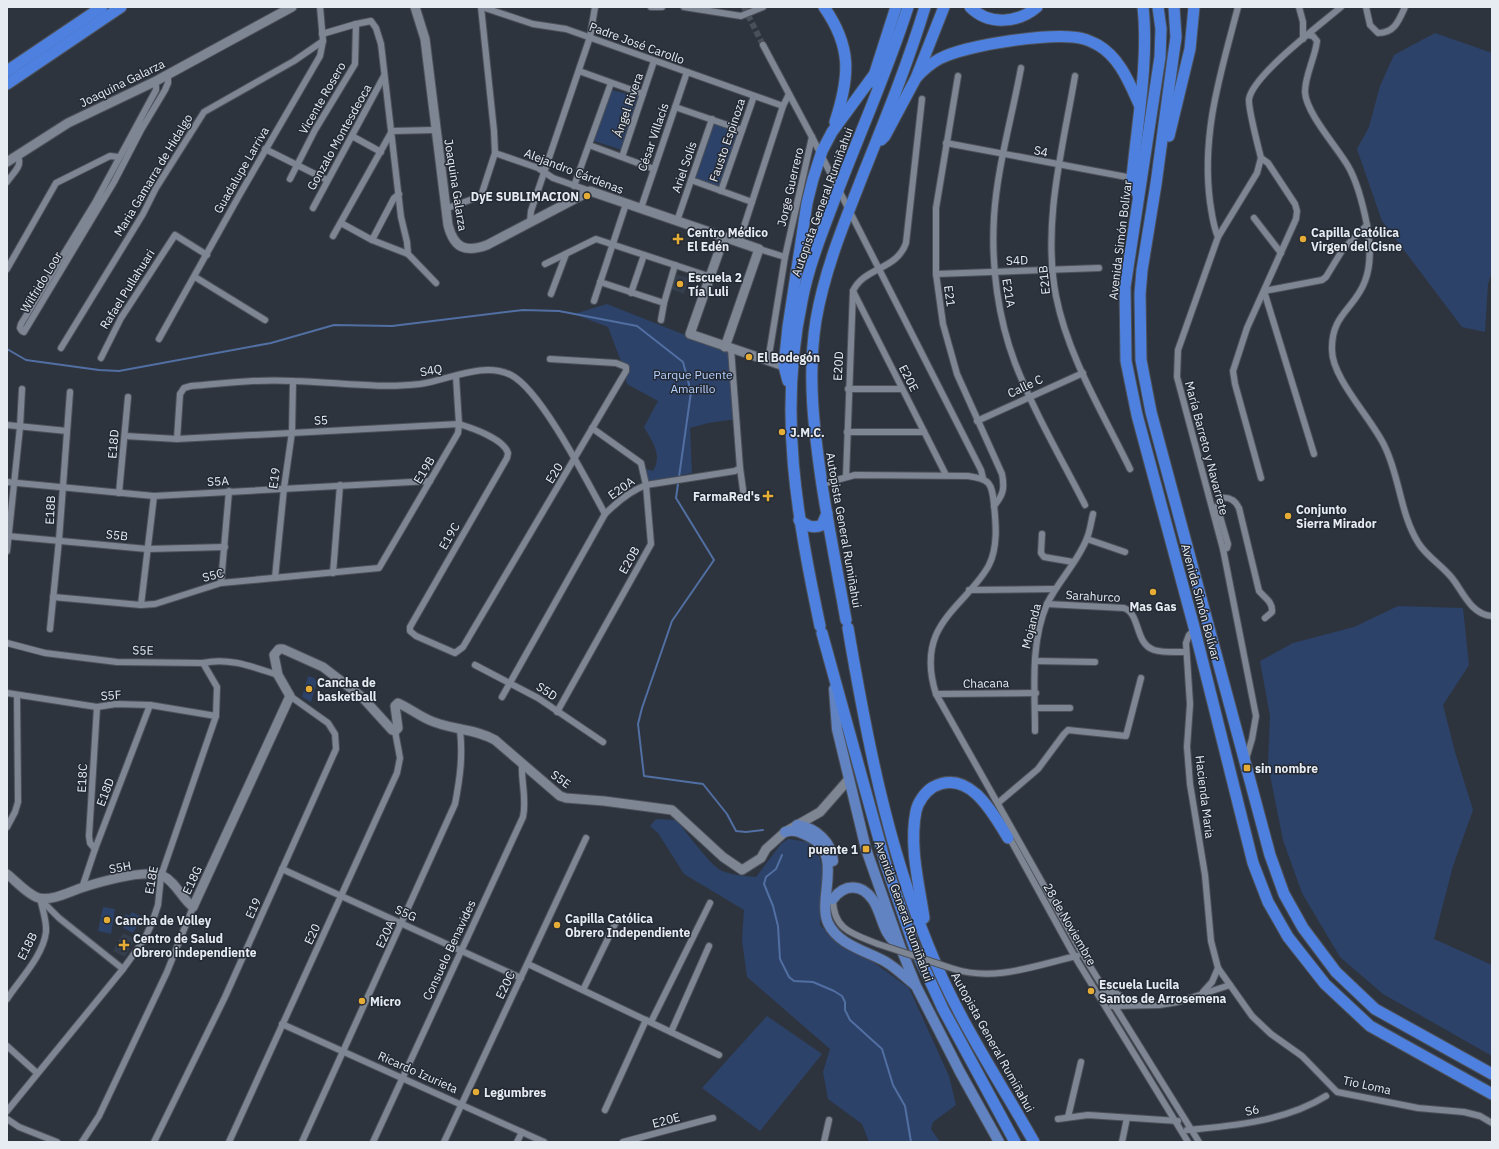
<svg xmlns="http://www.w3.org/2000/svg" width="1499" height="1149" font-family="'IBM Plex Sans',sans-serif">
<rect width="100%" height="100%" fill="#2e343e"/>
<g fill="#353e4d">
<polygon points="675,274 689,278 684,294 670,289"/>
<polygon points="123,933 135,939 125,957 113,951"/>
</g>
<g fill="#2d4268">
<polygon points="1435,33 1492,53 1492,272 1488,284 1485,332 1462,327 1382,221 1357,149 1369,127 1380,86 1394,55"/>
<polygon points="607,89 640,97 622,150 591,140"/>
<polygon points="714,121 739,131 722,189 694,178"/>
<path d="M607,304l78,31 46,14 5,70 -28,4 -18,5 2,45 -45,9 -1,-13 7,2c10,-16 -1,-30 -9,-44l14,-26 -31,-17 -5,-20 -14,-37 -34,-13z"/>
<polygon points="1398,606 1463,608 1469,665 1443,705 1455,752 1473,810 1453,866 1434,939 1492,965 1492,1056 1383,994 1340,957 1302,893 1283,840 1268,765 1270,716 1260,661 1293,643 1354,627"/>
<polygon points="308,676 314,678 317,682 311,702 302,697"/>
<path d="M656,819l21,1c8,11 34,46 45,51 10,4 23,5 34,6l25,-33 7,-5 20,3 12,16 4,24 -4,43 14,14 39,23 36,26 40,88 7,29 -23,17 -2,7 9,13h-71l-7,-18 -34,-25 -5,-27 7,-23 -83,-72 -5,-37 2,-30 -60,-36 -26,-41 -8,-7z"/>
<polygon points="103,907 115,909 111,934 98,931"/>
<polygon points="132,912 142,917 133,933 123,928 126,923 122,920 126,914 130,916"/>
<polygon points="767,1016 822,1054 760,1131 702,1088"/>
</g>
<g fill="none" stroke-linecap="round" stroke-linejoin="round">
<g stroke="#516fa3" stroke-width="2">
<polyline points="7,349 26,360 99,370 119,371 271,343 334,325 392,326 523,310 559,311 637,326 683,362 691,392 676,498 714,560 672,621 642,708 638,724 644,776 703,784 727,814 736,831 746,832 763,830"/>
<polyline points="782,855 776,869 766,877 764,884 773,906 778,926 780,959 789,977 794,981 813,982 834,991 842,996 845,1002 845,1010 850,1020 882,1049 893,1085 905,1106 911,1142"/>
</g>
<polyline stroke="#4a4f59" stroke-width="6" stroke-dasharray="6 3" stroke-linecap="butt" points="744,7 763,45"/>
<defs>
<g id="street">
<polyline points="482,7 533,24 566,29 783,106"/>
<polyline points="651,7 662,7"/>
<polyline points="684,7 741,16 763,7"/>
<polyline points="1299,7 1303,22 1303,39"/>
<path d="M1366,7l4,18 8,8c17,0 21,-13 27,-26"/>
<polyline points="322,34 356,24 371,21 376,28 381,44 401,217 407,242 408,254"/>
<path d="M1308,35l5,1 4,5c-2,17 -12,34 -12,51 1,21 32,55 43,74 10,17 15,39 19,59 3,18 5,38 -2,56 -10,28 -34,33 -33,69 0,29 41,70 53,97 15,31 15,67 34,97 10,15 26,23 36,38 9,13 18,33 37,34"/>
<polyline points="763,45 812,137 981,470 983,478"/>
<path d="M1021,68c-9,49 -24,100 -27,149 -3,49 4,101 21,146 19,49 46,95 70,142"/>
<polyline points="579,71 643,94"/>
<path d="M958,76l-22,132v66l7,50 14,50 45,100c3,15 1,21 -8,32"/>
<path d="M1075,76c-12,71 -33,147 -19,220 12,61 47,117 74,173"/>
<polyline points="156,81 156,90 96,201 21,324 20,328 22,331 24,332 114,182 141,130 165,90 168,83 168,75"/>
<polyline points="675,107 742,130"/>
<polyline points="392,131 435,130"/>
<polyline points="352,136 381,152"/>
<polyline points="946,143 1132,178"/>
<polyline points="589,145 654,169"/>
<polyline points="265,149 327,180"/>
<polyline points="495,153 538,168 553,178 590,191"/>
<polyline points="622,157 654,61"/>
<polyline points="1261,158 1268,163 1295,204 1297,211 1296,219 1247,328 1233,371 1235,384 1261,478"/>
<polyline points="290,179 315,130 355,64 356,24"/>
<polyline points="691,180 752,202"/>
<path d="M7,182c5,-8 16,-16 11,-25"/>
<polyline points="574,186 611,83"/>
<polyline points="721,191 754,96"/>
<polyline points="313,208 384,76"/>
<polyline points="641,208 687,72"/>
<polyline points="445,209 481,196 495,153 494,131 481,7"/>
<polyline points="1254,218 1281,253"/>
<polyline points="677,221 712,119"/>
<polyline points="530,222 531,211 590,37 595,7"/>
<polyline points="341,223 372,240 408,254 436,283"/>
<polyline points="333,236 392,131"/>
<path d="M1218,237c-5,-11 -6,-23 -8,-35 -9,-69 11,-130 28,-195"/>
<polyline points="372,240 394,198 399,194"/>
<polyline points="739,242 783,106 789,94"/>
<polyline points="759,249 785,257"/>
<polyline points="545,264 596,239 711,277"/>
<polyline points="7,269 56,183 110,156 119,157"/>
<polyline points="936,274 1099,268"/>
<polyline points="195,277 265,320"/>
<polyline points="600,282 664,303"/>
<polyline points="853,291 946,475"/>
<polyline points="631,293 644,255"/>
<polyline points="551,294 566,254"/>
<polyline points="594,301 626,204"/>
<polyline points="661,320 664,303 675,265"/>
<polyline points="159,339 240,194 320,56 323,41 320,7"/>
<polyline points="61,348 143,214 156,188 204,112 294,61 323,41"/>
<polyline points="101,358 121,318 175,235 207,255"/>
<polyline points="768,361 785,257 812,137"/>
<polyline points="848,389 902,389"/>
<polyline points="977,421 1083,373"/>
<polyline points="7,425 67,431"/>
<polyline points="847,432 924,432"/>
<path d="M125,436l52,3 282,-15c13,4 45,15 49,29l-1,5 -97,169v4l6,5 39,17 8,-6 163,-276v-4l-10,-4 -66,-4"/>
<path d="M177,439l3,-45 4,-6 7,-2c34,-3 68,-7 102,-5 43,1 85,8 127,3 28,-4 64,-23 91,-9 30,15 77,108 94,139"/>
<polyline points="1314,454 1264,291 1322,280 1326,277 1343,249 1367,225"/>
<polyline points="740,468 744,497"/>
<path d="M846,477l7,-186c11,-24 44,-21 53,-48l16,-144"/>
<polyline points="7,482 154,496 430,481"/>
<path d="M822,484l33,-9 113,1c22,3 24,7 26,29 2,19 4,42 -5,60 -13,25 -41,43 -53,70 -8,19 -6,40 0,59l147,261 116,187"/>
<polyline points="119,493 128,397"/>
<polyline points="1042,534 1041,553 1044,557 1073,562"/>
<polyline points="7,536 147,549 225,547"/>
<polyline points="1087,539 1125,552"/>
<path d="M1223,549l4,-1 1,-4 -11,-38 4,-8c9,-1 14,2 18,10l20,83c6,7 14,11 13,21l-7,6"/>
<polyline points="7,551 20,427 22,389"/>
<polyline points="333,573 340,485"/>
<polyline points="275,578 284,488 292,432 293,381"/>
<polyline points="221,583 229,491"/>
<polyline points="969,590 1055,589"/>
<polyline points="53,597 141,605 155,604 221,583 379,568 458,433 459,424 456,377"/>
<path d="M1047,604l77,4c17,6 10,35 30,42 10,3 22,2 32,2"/>
<polyline points="141,605 154,496"/>
<polyline points="50,629 59,540 70,392"/>
<polyline points="1195,629 1189,635 1186,643 1190,704 1187,747 1190,784 1205,875 1211,941 1218,968 1252,1016 1271,1034 1302,1056 1337,1092 1418,1108 1464,1112 1480,1116 1492,1123"/>
<path d="M7,643l38,10 72,9 86,1c26,-6 50,4 75,12"/>
<polyline points="1035,661 1095,662"/>
<polyline points="475,665 538,698 603,742"/>
<polyline points="7,693 97,707 116,704 150,705 216,716"/>
<polyline points="936,694 1036,693"/>
<path d="M502,697l103,-183c12,-12 25,-23 41,-29l89,-14 5,-3 -9,-119"/>
<polyline points="1035,708 1070,708"/>
<polyline points="557,712 651,544 646,485 641,463 592,428"/>
<path d="M1035,731c0,-42 -5,-88 12,-127 11,-23 31,-42 40,-66 3,-7 4,-16 6,-24"/>
<path d="M1246,759l6,-20 4,-23 -33,-167 -46,-172 1,-27 40,-113 39,-64 4,-15c-3,-12 -13,-50 -12,-59 4,-24 72,-75 92,-92"/>
<polyline points="998,803 1038,769 1064,734 1068,730 1126,736 1141,678"/>
<polyline points="7,827 15,812 18,802 17,695"/>
<polyline points="1008,835 1075,957 1188,1142"/>
<polyline points="95,849 90,843 89,836 97,707"/>
<polyline points="282,869 521,978"/>
<polyline points="82,888 95,849 150,705"/>
<polyline points="40,899 59,918 123,969"/>
<path d="M833,899c0,31 20,35 45,45"/>
<polyline points="528,964 719,1055"/>
<path d="M954,969c42,13 82,-4 123,-13"/>
<polyline points="583,990 616,922"/>
<polyline points="1103,992 1114,992 1135,1005"/>
<polyline points="1203,992 1212,982 1218,968"/>
<path d="M7,999c13,-20 36,-43 39,-67 1,-11 -4,-24 -6,-34"/>
<polyline points="1112,1006 1159,1005 1178,1002 1230,985"/>
<polyline points="651,1022 710,903"/>
<polyline points="282,1024 544,1142"/>
<polyline points="671,1032 709,946"/>
<polyline points="7,1046 37,1073"/>
<polyline points="605,1110 646,1020"/>
<polyline points="7,1111 123,969 144,940 152,923 158,905 161,876 216,716 217,687 203,663"/>
<polyline points="1068,1117 1081,1062"/>
<polyline points="7,1119 19,1127 57,1142"/>
<polyline points="1058,1119 1088,1115 1178,1121"/>
<path d="M1187,1130c46,-4 99,-9 139,-34"/>
<polyline points="82,1142 99,1116 167,972 193,907"/>
<polyline points="154,1142 225,997 336,749 335,734 328,723 290,696"/>
<polyline points="229,1142 397,773 400,758 395,731"/>
<path d="M302,1142l153,-338c5,-26 8,-48 5,-74"/>
<path d="M373,1142l150,-325c4,-18 -2,-35 -1,-53"/>
<polyline points="444,1142 586,838"/>
<polyline points="517,1142 522,1132"/>
<polyline points="623,1142 713,1118"/>
<polyline points="824,1142 829,1120"/>
<polyline points="1122,1142 1127,1118"/>
</g>
<g id="secondary">
<path d="M415,7l10,32 23,186c6,23 17,28 39,20l103,-54 169,58 -34,98"/>
<polyline points="7,162 68,123 156,81 292,7"/>
<polyline points="724,237 690,334 784,366"/>
<path d="M7,874c9,7 21,21 32,24 13,3 30,-6 42,-10 19,-6 63,-19 82,-12 12,5 19,23 30,31l97,-211 -12,-21 -4,-20 5,-6h4l40,18 39,30 30,33 3,1 3,-3 -3,-22 3,-3c11,5 20,12 31,17 21,10 45,8 66,20l65,56 6,2 38,3 68,9 51,47 19,13 19,-12 5,-9 19,-17 35,-20 29,-33"/>
</g>
<g id="primary">
<polyline points="834,689 837,729 866,849 900,946 916,986 960,1072 999,1142"/>
<path d="M797,825c19,3 35,17 36,36"/>
<path d="M785,832c9,-3 15,0 23,4 37,17 9,62 20,87 10,22 39,28 58,39 10,6 19,15 29,23"/>
<path d="M833,899c12,-16 29,-15 40,1 10,15 9,35 26,45"/>
</g>
<g id="highway">
<path d="M824,7c28,40 26,69 11,115"/>
<path d="M970,7c19,19 48,16 67,0"/>
<polyline points="1158,7 1161,29 1160,57 1125,287 1126,361 1137,415 1194,627 1253,863 1268,902 1288,937 1325,984 1370,1026 1492,1094"/>
<polyline points="1174,7 1176,37 1173,58 1156,184 1142,270 1140,294 1141,360 1151,412 1270,855 1284,894 1303,928 1336,972 1375,1009 1492,1074"/>
<polyline points="7,71 102,7"/>
<path d="M916,78c7,-8 14,-14 23,-19 26,-14 117,-28 145,-20 4,1 10,4 14,6 22,13 31,37 41,59"/>
<polyline points="872,82 896,7"/>
<polyline points="7,84 121,7"/>
<polyline points="1169,136 1190,49 1194,7"/>
<polyline points="881,140 885,136 916,78 944,7"/>
<path d="M1138,195l-6,-17c5,-54 17,-118 11,-171"/>
<polyline points="788,381 784,366 788,327 807,203 813,179 822,151 832,132 873,76"/>
<path d="M799,520c8,6 14,9 23,5l5,-12"/>
<path d="M846,620c-8,-45 -17,-90 -24,-135 -8,-55 -15,-109 -6,-165 9,-52 29,-99 48,-148 22,-55 44,-109 61,-165"/>
<path d="M820,626c-23,-110 -42,-213 -18,-325 6,-32 18,-63 29,-92 25,-68 55,-133 77,-202"/>
<path d="M848,628c18,106 39,216 80,317 27,69 69,132 106,197"/>
<polyline points="822,633 886,865 914,946 943,1009 1015,1142"/>
<path d="M924,918c-5,-34 -15,-72 -8,-107 2,-9 9,-19 17,-24 36,-19 60,26 75,51"/>
</g>
</defs>
<use href="#street" stroke="#4c515a" stroke-width="8"/>
<use href="#secondary" stroke="#4c515a" stroke-width="11"/>
<use href="#primary" stroke="#4c515a" stroke-width="12"/>
<use href="#highway" stroke="#4c515a" stroke-width="13"/>
<use href="#street" stroke="#7f8693" stroke-width="6"/>
<use href="#secondary" stroke="#7f8693" stroke-width="9"/>
<use href="#primary" stroke="#6283c1" stroke-width="10"/>
<use href="#highway" stroke="#4e81df" stroke-width="11"/>
<defs>
<polyline id="street-bridge" points="878,944 954,969"/>
</defs>
<use href="#street-bridge" stroke="#4c515a" stroke-width="8" stroke-linecap="butt"/>
<use href="#street-bridge" stroke="#7f8693" stroke-width="6"/>
</g>
<g fill="#e6ad36" stroke="#242a34" stroke-width="1.5">
<circle cx="587" cy="196" r="4"/>
<path d="M676 233h4v4h4v4h-4v4h-4v-4h-4v-4h4z"/>
<circle cx="1303" cy="239" r="4"/>
<circle cx="680" cy="284" r="4"/>
<circle cx="749" cy="357" r="4"/>
<circle cx="782" cy="432" r="4"/>
<path d="M766 490h4v4h4v4h-4v4h-4v-4h-4v-4h4z"/>
<circle cx="1288" cy="516" r="4"/>
<circle cx="1153" cy="592" r="4"/>
<circle cx="309" cy="689" r="4"/>
<rect x="1243" y="764" width="8" height="8" rx="2"/>
<rect x="862" y="845" width="8" height="8" rx="2"/>
<circle cx="107" cy="920" r="4"/>
<circle cx="557" cy="925" r="4"/>
<path d="M122 939h4v4h4v4h-4v4h-4v-4h-4v-4h4z"/>
<circle cx="1091" cy="991" r="4"/>
<circle cx="362" cy="1001" r="4"/>
<circle cx="476" cy="1092" r="4"/>
</g>
<g text-anchor="middle" dominant-baseline="central" stroke-width="3" stroke-linejoin="round" paint-order="stroke">
<g font-size="12" fill="#e7ebf2" stroke="#242a34">
<text transform="translate(637 43) rotate(20)">Padre José Carollo</text>
<text transform="translate(122 83) rotate(-26)">Joaquina Galarza</text>
<text transform="translate(322 98) rotate(-60)">Vicente Rosero</text>
<text transform="translate(628 105) rotate(-71)">Ángel Rivera</text>
<text transform="translate(339 137) rotate(-61)">Gonzalo Montesdeoca</text>
<text transform="translate(653 137) rotate(-71)">César Villacís</text>
<text transform="translate(727 140) rotate(-71)">Fausto Espinoza</text>
<text transform="translate(1041 151) rotate(11)">S4</text>
<text transform="translate(684 167) rotate(-71)">Ariel Solís</text>
<text transform="translate(241 170) rotate(-60)">Guadalupe Larriva</text>
<text transform="translate(574 171) rotate(21)">Alejandro Cárdenas</text>
<text transform="translate(153 175) rotate(-59)">Maria Gamarra de Hidalgo</text>
<text transform="translate(456 185) rotate(81)">Joaquina Galarza</text>
<text transform="translate(790 187) rotate(-77)">Jorge Guerrero</text>
<text transform="translate(822 202) rotate(-70)">Autopista General Rumiñahui</text>
<text transform="translate(1120 240) rotate(-83)">Avenida Simón Bolívar</text>
<text transform="translate(1017 260) rotate(-2)">S4D</text>
<text transform="translate(1044 280) rotate(-96)">E21B</text>
<text transform="translate(41 282) rotate(-59)">Wilfrido Loor</text>
<text transform="translate(127 289) rotate(-58)">Rafael Pullahuari</text>
<text transform="translate(1009 293) rotate(81)">E21A</text>
<text transform="translate(950 296) rotate(82)">E21</text>
<text transform="translate(838 366) rotate(-87)">E20D</text>
<text transform="translate(431 370) rotate(-10)">S4Q</text>
<text transform="translate(909 378) rotate(63)">E20E</text>
<text transform="translate(1025 386) rotate(-25)">Calle C</text>
<text transform="translate(321 420) rotate(-3)">S5</text>
<text transform="translate(113 444) rotate(-85)">E18D</text>
<text transform="translate(1207 448) rotate(75)">María Barreto y Navarrete</text>
<text transform="translate(424 470) rotate(-59)">E19B</text>
<text transform="translate(554 473) rotate(-59)">E20</text>
<text transform="translate(274 478) rotate(-82)">E19</text>
<text transform="translate(218 481) rotate(-3)">S5A</text>
<text transform="translate(621 488) rotate(-35)">E20A</text>
<text transform="translate(50 510) rotate(-87)">E18B</text>
<text transform="translate(844 530) rotate(80)">Autopista General Rumiñahui</text>
<text transform="translate(117 535) rotate(6)">S5B</text>
<text transform="translate(449 536) rotate(-60)">E19C</text>
<text transform="translate(629 560) rotate(-61)">E20B</text>
<text transform="translate(213 575) rotate(-14)">S5C</text>
<text transform="translate(1093 596) rotate(3)">Sarahurco</text>
<text transform="translate(1201 602) rotate(75)">Avenida Simón Bolívar</text>
<text transform="translate(1031 626) rotate(-76)">Mojanda</text>
<text transform="translate(143 650) rotate(1)">S5E</text>
<text transform="translate(986 683) rotate(-1)">Chacana</text>
<text transform="translate(547 691) rotate(33)">S5D</text>
<text transform="translate(111 695) rotate(-4)">S5F</text>
<text transform="translate(82 778) rotate(-87)">E18C</text>
<text transform="translate(561 779) rotate(36)">S5E</text>
<text transform="translate(105 792) rotate(-69)">E18D</text>
<text transform="translate(1205 797) rotate(83)">Hacienda Maria</text>
<text transform="translate(120 867) rotate(-10)">S5H</text>
<text transform="translate(151 880) rotate(-80)">E18E</text>
<text transform="translate(192 880) rotate(-65)">E18G</text>
<text transform="translate(253 908) rotate(-66)">E19</text>
<text transform="translate(904 911) rotate(70)">Avenida General Rumiñahui</text>
<text transform="translate(406 913) rotate(24)">S5G</text>
<text transform="translate(1070 924) rotate(60)">28 de Noviembre</text>
<text transform="translate(312 934) rotate(-65)">E20</text>
<text transform="translate(385 934) rotate(-65)">E20A</text>
<text transform="translate(27 946) rotate(-63)">E18B</text>
<text transform="translate(449 950) rotate(-65)">Consuelo Benavides</text>
<text transform="translate(505 985) rotate(-64)">E20C</text>
<text transform="translate(993 1042) rotate(61)">Autopista General Rumiñahui</text>
<text transform="translate(418 1072) rotate(24)">Ricardo Izurieta</text>
<text transform="translate(1367 1085) rotate(12)">Tio Loma</text>
<text transform="translate(1252 1110) rotate(-14)">S6</text>
<text transform="translate(666 1120) rotate(-15)">E20E</text>
</g>
<g font-size="12" font-weight="bold" fill="#e7ebf2" stroke="#242a34" text-anchor="start">
<text x="579" y="196" text-anchor="end">DyE SUBLIMACION</text>
<text x="687" y="232">Centro Médico<tspan x="687" dy="14">El Edén</tspan></text>
<text x="1311" y="232">Capilla Católica<tspan x="1311" dy="14">Virgen del Cisne</tspan></text>
<text x="688" y="277">Escuela 2<tspan x="688" dy="14">Tía Luli</tspan></text>
<text x="757" y="357">El Bodegón</text>
<text x="790" y="432">J.M.C.</text>
<text x="760" y="496" text-anchor="end">FarmaRed's</text>
<text x="1296" y="509">Conjunto<tspan x="1296" dy="14">Sierra Mirador</tspan></text>
<text x="1153" y="606" text-anchor="middle">Mas Gas</text>
<text x="317" y="682">Cancha de<tspan x="317" dy="14">basketball</tspan></text>
<text x="1255" y="768">sin nombre</text>
<text x="858" y="849" text-anchor="end">puente 1</text>
<text x="565" y="918">Capilla Católica<tspan x="565" dy="14">Obrero Independiente</tspan></text>
<text x="115" y="920">Cancha de Volley</text>
<text x="133" y="938">Centro de Salud<tspan x="133" dy="14">Obrero independiente</tspan></text>
<text x="1099" y="984">Escuela Lucila<tspan x="1099" dy="14">Santos de Arrosemena</tspan></text>
<text x="370" y="1001">Micro</text>
<text x="484" y="1092">Legumbres</text>
</g>
<g font-size="12" fill="#b5d0ff" stroke="#242a34">
<text x="693" y="374">Parque Puente<tspan x="693" dy="14">Amarillo</tspan></text>
</g>
</g>
<rect width="1499" height="1149" fill="none" stroke="#e7ebf2" stroke-width="16"/>
</svg>
